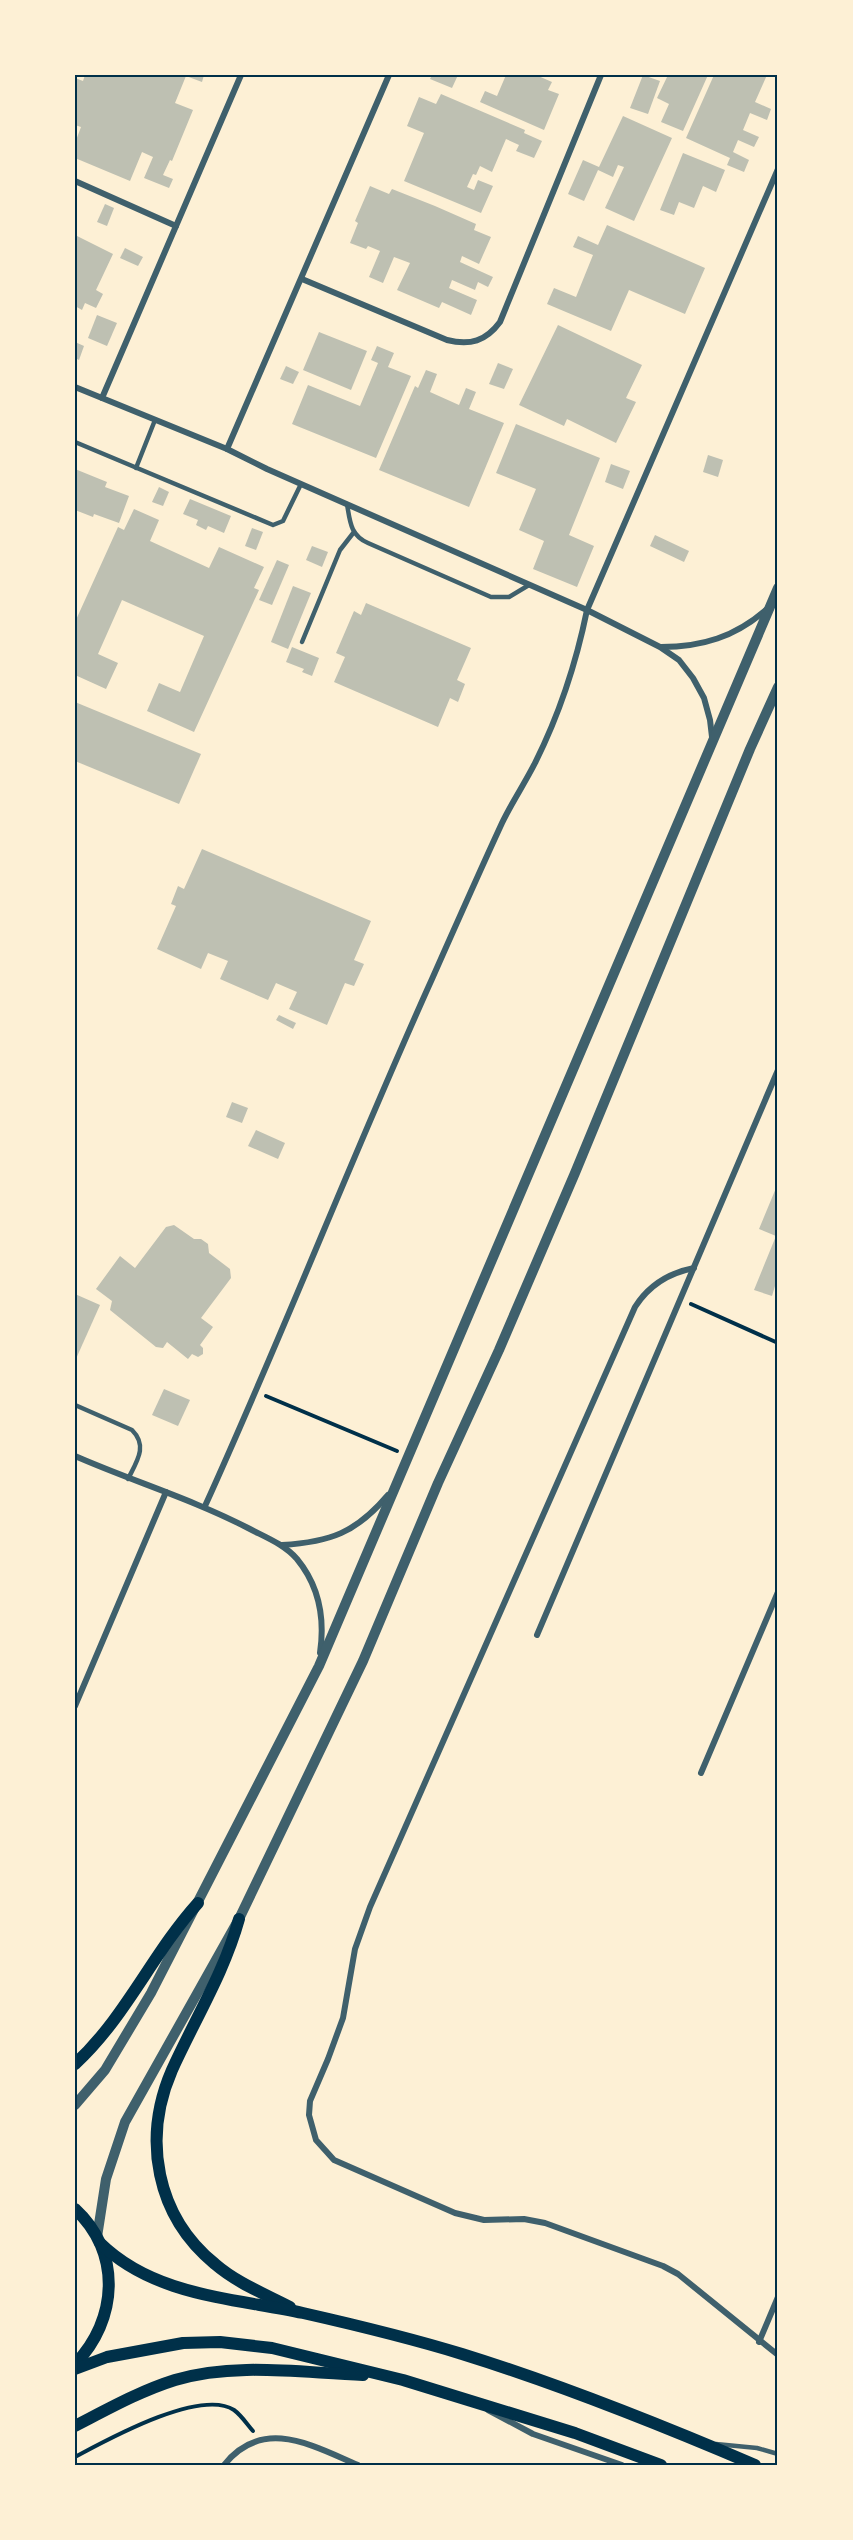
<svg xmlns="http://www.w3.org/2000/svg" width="853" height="2540" font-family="'Varela Round',sans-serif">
<rect width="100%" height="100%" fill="#fdf0d5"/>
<g fill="#bec0b2">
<polygon points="85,75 204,75 202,82 186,76 175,103 193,110 172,161 170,160 163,175 173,179 169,188 144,178 153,157 142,152 130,181 75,158 75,143 81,127 75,125 75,78 83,81"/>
<polygon points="432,75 458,75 452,88 430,79"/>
<polygon points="506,75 536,75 552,82 548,90 559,94 544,130 480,102 485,91 497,96"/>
<polygon points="643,75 660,81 648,114 630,108"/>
<polygon points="668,75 708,75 683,131 661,122 669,104 657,98"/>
<polygon points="714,75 767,75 755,102 771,109 767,120 750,113 743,130 759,137 754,147 738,140 733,152 749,160 744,172 727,165 730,158 686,138"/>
<polygon points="441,94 525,130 524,133 542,141 534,158 516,151 519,145 506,139 492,172 480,166 476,175 473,174 467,187 474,190 478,180 493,186 481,213 404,181 424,133 407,126 419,97 436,104"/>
<polygon points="623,116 672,138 634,221 605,208 624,167 618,165 613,177 598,170 584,201 568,194 583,160 599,167"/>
<polygon points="683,153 725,170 716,192 703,186 694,208 679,202 674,215 660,210"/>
<polygon points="370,186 389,194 392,189 435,206 476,224 474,230 491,237 479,264 462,256 460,262 493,277 488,287 478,282 475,290 452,280 449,288 477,300 471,315 442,302 439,308 397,290 410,263 394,257 383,283 369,277 380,251 368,246 366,249 350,243 358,223 355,221"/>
<polygon points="105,204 114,208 107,226 97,222"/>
<polygon points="607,225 705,268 685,314 629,290 611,331 547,304 554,288 576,297 593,255 573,247 578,236 598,245"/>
<polygon points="75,235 113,254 96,290 103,294 96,308 85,303 82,310 75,306"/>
<polygon points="125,248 143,257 138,266 120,258"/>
<polygon points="97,315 117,323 107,346 88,338"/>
<polygon points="558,325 642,365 626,398 636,402 616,443 567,419 564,426 519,405"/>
<polygon points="319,332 367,351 351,390 303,370"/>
<polygon points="75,342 84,346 79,360 75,358"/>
<polygon points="377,346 394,353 388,367 411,376 376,458 292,424 308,385 360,406 378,363 371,360"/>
<polygon points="498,363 513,369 504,389 489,384"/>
<polygon points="286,366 299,372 293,384 280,379"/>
<polygon points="426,370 437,374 430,392 459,405 466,388 476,392 469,409 504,423 469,507 379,470 415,386 418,388"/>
<polygon points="516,424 600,458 569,535 594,546 577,587 533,569 544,541 519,530 536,489 496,473"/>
<polygon points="708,455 723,460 718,477 703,472"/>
<polygon points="611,464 630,471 623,489 605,482"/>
<polygon points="75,469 107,482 105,487 129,496 119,523 94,514 93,517 75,510"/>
<polygon points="159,487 169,492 163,506 152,502"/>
<polygon points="190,499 231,516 224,533 208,526 206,530 196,525 198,520 183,514"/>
<polygon points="134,509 159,520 150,541 209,568 219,547 264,567 254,588 259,590 194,732 147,711 159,683 180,692 204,636 122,600 98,654 118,663 106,689 75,675 75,622 118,527 124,530"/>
<polygon points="252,528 263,532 256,550 245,546"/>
<polygon points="655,535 689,551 684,562 650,546"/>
<polygon points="312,546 328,552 322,567 306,560"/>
<polygon points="277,560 289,565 272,605 259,600"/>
<polygon points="293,586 311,593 288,649 271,642"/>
<polygon points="366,603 471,648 457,680 465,684 458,702 450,698 438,727 334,682 345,657 336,653 354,611 361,615"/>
<polygon points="292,647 319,658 312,676 302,672 304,669 286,662"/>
<polygon points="75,702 201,754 179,804 75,761"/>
<polygon points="202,849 371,921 354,960 364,964 354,986 345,983 327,1025 289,1009 297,992 276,983 268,1000 220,979 228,961 208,953 201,969 157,949 176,906 171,904 178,886 184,889"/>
<polygon points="279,1015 296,1023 293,1029 276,1020"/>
<polygon points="232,1102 248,1108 242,1123 226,1117"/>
<polygon points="256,1130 285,1143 278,1159 248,1146"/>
<polygon points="776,1188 778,1189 778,1288 775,1286 772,1296 754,1290 776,1236 759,1229"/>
<polygon points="174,1225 194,1239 201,1239 208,1244 209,1253 230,1269 231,1278 201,1318 213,1327 200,1345 203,1348 203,1354 198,1357 192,1354 188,1359 167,1342 163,1348 156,1347 110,1310 112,1301 96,1289 120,1256 135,1268 166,1227"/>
<polygon points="75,1294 100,1305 75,1361"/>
<polygon points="164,1389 190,1400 178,1426 152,1415"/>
</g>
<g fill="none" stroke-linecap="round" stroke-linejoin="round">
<g stroke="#003049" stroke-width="4">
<polyline points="691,1304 778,1343"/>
<polyline points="266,1396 397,1451"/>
<path d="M75,2457c32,-17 125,-69 159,-47 7,5 13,14 19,21"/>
</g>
<g stroke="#3f606c" stroke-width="4.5">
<polyline points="75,442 273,525 283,521 301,484"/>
<polyline points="136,468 155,420"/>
<path d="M347,504c3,17 3,31 21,39l123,54h18l20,-12"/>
<polyline points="302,642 340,550 354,532"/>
<path d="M75,1405l57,25c16,16 5,31 -4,49"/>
<polyline points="716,2444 757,2448 778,2454"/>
</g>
<g stroke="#3f606c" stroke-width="6">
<polyline points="75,181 176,226"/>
<path d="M302,279l145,61c23,6 39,1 53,-18l101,-247"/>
<polyline points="75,387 227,449 267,469 587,610 660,647 679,660 693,678 704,698 710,720 712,737"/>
<polyline points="102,398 241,75"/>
<polyline points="227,449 389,75"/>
<path d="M661,647c41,0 74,-10 106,-38"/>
<path d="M694,1268c-26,5 -45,17 -59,39l-265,600 -15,42 -12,69 -15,41 -18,42 -1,14 7,25 18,20 121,53 29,7 40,-1 21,4 118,43 15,8 100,81"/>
<path d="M75,1456c57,25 117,43 173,72 17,9 36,16 49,31 23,28 28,60 23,94"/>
<path d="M205,1506c79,-174 148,-352 227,-527 23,-52 46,-104 70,-156 10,-21 23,-40 33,-60 25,-50 41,-99 52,-153l191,-441"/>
<path d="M282,1545c48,-3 74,-12 106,-50"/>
<polyline points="537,1635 778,1070"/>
<polyline points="75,1706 166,1492"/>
<polyline points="701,1773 778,1592"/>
<polyline points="759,2342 778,2297"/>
<polyline points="488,2410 533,2434 622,2465"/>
<path d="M224,2465c39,-49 89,-19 134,0"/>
</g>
<g stroke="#3f606c" stroke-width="10">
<polyline points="75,2105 105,2070 151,1993 319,1666 778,588"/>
<polyline points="97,2237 106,2179 125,2122 239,1919 363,1661 438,1483 499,1350 575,1173 750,749 778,687"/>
</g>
<g stroke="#003049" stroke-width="12">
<path d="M239,1919c-15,54 -44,100 -67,151 -30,69 -16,146 43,194 22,19 50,30 75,43"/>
<path d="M75,2064c51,-47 77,-110 123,-161"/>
<path d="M75,2209c47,43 43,111 0,155"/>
<path d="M100,2243c54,53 133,55 203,70 53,12 107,25 159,41 100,31 197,70 293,111"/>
<polyline points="75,2369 107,2357 183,2343 220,2342 272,2348 403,2380 575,2433 661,2465"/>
<path d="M75,2426c33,-17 65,-35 100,-46 60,-18 127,-7 188,-5"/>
</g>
</g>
<rect width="853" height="2540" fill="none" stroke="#fdf0d5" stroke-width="153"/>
<rect x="76" y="76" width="700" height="2388" fill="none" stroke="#003049" stroke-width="2"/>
</svg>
